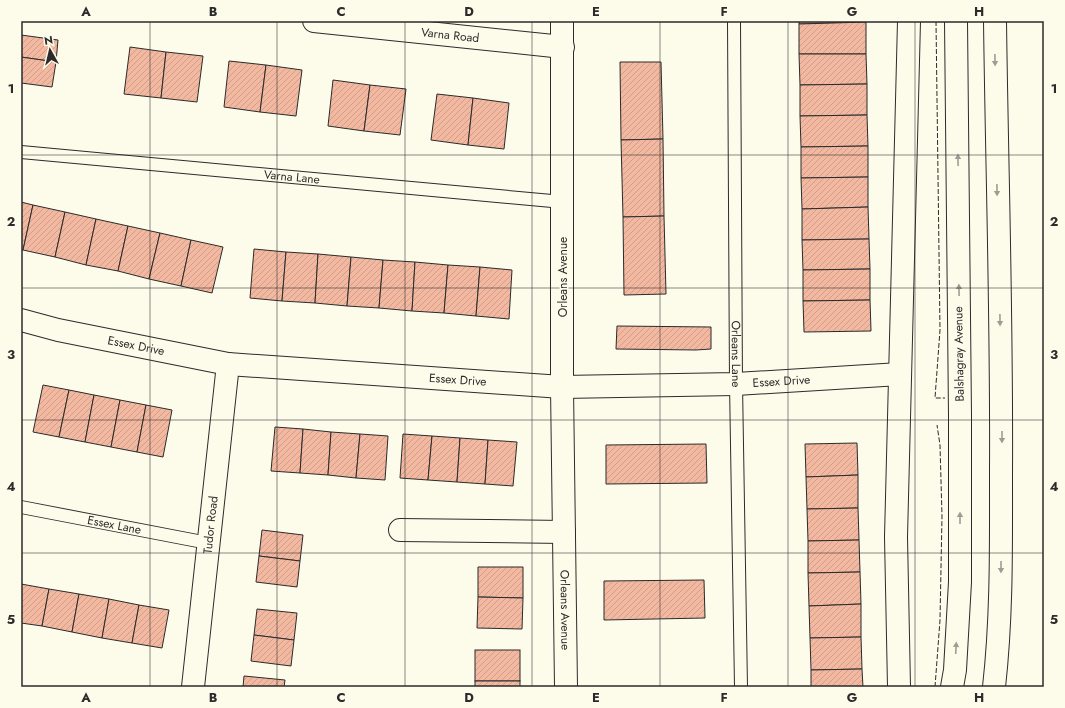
<svg xmlns="http://www.w3.org/2000/svg" width="1065" height="708" font-family="Jost,sans-serif">
<defs>
<pattern id="building-hatch" width="6" height="6" patternUnits="userSpaceOnUse"><rect width="6" height="6" fill="#f2b8a0"/><path d="M-1 1l2-2M0 6l6-6M5 7l2-2" fill="none" stroke="#d09e8a"/></pattern>
</defs>
<rect width="100%" height="100%" fill="#fdfbea"/>
<g fill="url(#building-hatch)" stroke="#2b2b2b">
<polygon points="799,21 865,21 866,22 799,24"/>
<polygon points="866,22 866,54 799,54 799,24"/>
<polygon points="21,35 58,40 56,62 21,57"/>
<polygon points="130,47 166,52 161,98 124,94"/>
<polygon points="166,52 203,56 197,102 161,98"/>
<polygon points="799,54 866,54 867,84 800,85"/>
<polygon points="21,57 56,62 52,87 21,83"/>
<polygon points="229,61 266,65 260,112 224,107"/>
<polygon points="620,62 661,62 663,139 621,140"/>
<polygon points="266,65 302,70 296,116 260,112"/>
<polygon points="333,80 370,85 364,131 328,126"/>
<polygon points="867,84 867,115 800,116 800,85"/>
<polygon points="370,85 406,89 400,135 364,131"/>
<polygon points="437,94 473,98 468,145 431,140"/>
<polygon points="473,98 509,103 504,149 468,145"/>
<polygon points="867,115 868,146 801,147 800,116"/>
<polygon points="663,139 664,216 623,217 621,140"/>
<polygon points="868,146 868,177 801,178 801,147"/>
<polygon points="868,177 868,207 802,209 801,178"/>
<polygon points="21,202 33,205 23,250 21,250"/>
<polygon points="33,205 65,212 55,257 23,250"/>
<polygon points="868,207 869,239 802,240 802,209"/>
<polygon points="65,212 96,219 86,265 55,257"/>
<polygon points="664,216 666,294 624,295 623,217"/>
<polygon points="96,219 128,226 118,271 86,265"/>
<polygon points="128,226 160,233 149,279 118,271"/>
<polygon points="160,233 191,240 181,286 149,279"/>
<polygon points="869,239 870,269 803,270 802,240"/>
<polygon points="191,240 223,247 212,293 181,286"/>
<polygon points="254,249 286,252 282,301 250,298"/>
<polygon points="286,252 318,254 315,303 282,301"/>
<polygon points="318,254 351,257 347,306 315,303"/>
<polygon points="351,257 383,260 379,308 347,306"/>
<polygon points="383,260 415,262 412,311 379,308"/>
<polygon points="415,262 448,265 444,313 412,311"/>
<polygon points="448,265 480,267 476,316 444,313"/>
<polygon points="480,267 512,270 509,319 476,316"/>
<polygon points="870,269 870,300 803,301 803,270"/>
<polygon points="870,300 871,331 804,332 803,301"/>
<polygon points="617,326 711,327 711,349 696,350 616,349"/>
<polygon points="43,385 69,390 59,437 33,432"/>
<polygon points="69,390 94,395 85,442 59,437"/>
<polygon points="94,395 120,400 111,447 85,442"/>
<polygon points="120,400 146,405 137,452 111,447"/>
<polygon points="146,405 172,410 163,457 137,452"/>
<polygon points="275,427 303,429 300,473 271,471"/>
<polygon points="303,429 331,432 328,475 300,473"/>
<polygon points="331,432 360,434 356,478 328,475"/>
<polygon points="360,434 388,436 385,480 356,478"/>
<polygon points="403,434 432,436 428,480 400,478"/>
<polygon points="432,436 460,438 457,482 428,480"/>
<polygon points="460,438 488,440 485,484 457,482"/>
<polygon points="488,440 517,442 513,486 485,484"/>
<polygon points="857,443 858,475 806,477 805,444"/>
<polygon points="706,444 707,483 606,484 606,445"/>
<polygon points="858,475 858,508 807,509 806,477"/>
<polygon points="858,508 859,540 808,541 807,509"/>
<polygon points="262,530 303,535 300,561 259,556"/>
<polygon points="859,540 860,572 808,573 808,541"/>
<polygon points="259,556 300,561 297,587 256,582"/>
<polygon points="478,567 523,567 523,598 478,597"/>
<polygon points="860,572 861,604 809,606 808,573"/>
<polygon points="704,580 705,618 604,620 604,581"/>
<polygon points="21,584 49,589 42,626 21,623"/>
<polygon points="49,589 79,594 72,632 42,626"/>
<polygon points="79,594 109,599 102,638 72,632"/>
<polygon points="478,597 523,598 522,629 477,628"/>
<polygon points="109,599 139,605 132,643 102,638"/>
<polygon points="861,604 861,637 810,638 809,606"/>
<polygon points="139,605 169,610 162,648 132,643"/>
<polygon points="257,609 297,613 294,640 254,635"/>
<polygon points="254,635 294,640 291,666 251,661"/>
<polygon points="861,637 862,669 811,670 810,638"/>
<rect x="475" y="650" width="45" height="31"/>
<polygon points="862,669 863,687 811,687 811,670"/>
<polygon points="244,676 285,680 284,687 243,687"/>
<rect x="475" y="681" width="45" height="6"/>
</g>
<g fill="none" stroke-linecap="round" stroke-linejoin="round">
<defs>
<g id="lane">
<path id="s1" d="M734,21l2,363 5,303"/>
<path id="s2" d="M21,152l542,50"/>
<path id="s3" d="M21,507l187,36"/>
</g>
<g id="street">
<path id="s4" d="M314,21l249,26"/>
<path id="s5" d="M562,21v366l4,300"/>
<path id="s6" d="M21,320l37,10 170,34 334,23 174,-3 164,-10"/>
<polyline points="400,530 564,532"/>
<path id="s7" d="M193,687l35,-323"/>
<polyline points="899,687 896,537 909,21"/>
</g>
<g id="primary">
<polyline points="952,687 955,670 960,582 960,416 956,21"/>
<path d="M994,687c8,-71 7,-143 7,-214 1,-151 -4,-301 -6,-452"/>
</g>
</defs>
<use href="#lane" stroke="#2b2b2b" stroke-width="14"/>
<use href="#street" stroke="#2b2b2b" stroke-width="24"/>
<use href="#primary" stroke="#2b2b2b" stroke-width="24"/>
<use href="#lane" stroke="#fdfbea" stroke-width="12"/>
<use href="#street" stroke="#fdfbea" stroke-width="22"/>
<use href="#primary" stroke="#fdfbea" stroke-width="22"/>
<g stroke="#2b2b2b" stroke-width="1" stroke-dasharray="5 2" stroke-linecap="butt">
<polyline points="936,21 940,330 935,398 945,398"/>
<polyline points="935,687 940,620 942,516 940,445 937,425"/>
</g>
</g>
<defs><path id="oneway-solid" d="M-6-.8H1V-3.2L6.5 0L1 3.2V.8H-6Z"/></defs>
<g fill="#9e9d94">
<use href="#oneway-solid" transform="translate(995 60) rotate(89)"/>
<use href="#oneway-solid" transform="translate(958 160) rotate(-91)"/>
<use href="#oneway-solid" transform="translate(997 190) rotate(89)"/>
<use href="#oneway-solid" transform="translate(959 290) rotate(-91)"/>
<use href="#oneway-solid" transform="translate(1000 320) rotate(89)"/>
<use href="#oneway-solid" transform="translate(1002 437) rotate(90)"/>
<use href="#oneway-solid" transform="translate(960 518) rotate(-90)"/>
<use href="#oneway-solid" transform="translate(1001 567) rotate(90)"/>
<use href="#oneway-solid" transform="translate(956 648) rotate(-87)"/>
</g>
<path fill="none" stroke="#2b2b2b" stroke-width="1" stroke-opacity="0.55" d="M150,21v666M277,21v666M405,21v666M532,21v666M660,21v666M788,21v666M915,21v666M21,155h1023M21,288h1023M21,420h1023M21,553h1023"/>
<g text-anchor="middle" dominant-baseline="central" stroke-width="3" stroke-linejoin="round" paint-order="stroke">
<g font-size="12" fill="#2b2b2b" stroke="#fdfbea">
<text stroke="none"><textPath href="#s4" startOffset="137">Varna Road</textPath></text>
<text stroke="none"><textPath href="#s2" startOffset="272">Varna Lane</textPath></text>
<text transform="translate(563 277) rotate(-90)">Orleans Avenue</text>
<text stroke="none"><textPath href="#s6" startOffset="118">Essex Drive</textPath></text>
<text stroke="none"><textPath href="#s1" startOffset="333">Orleans Lane</textPath></text>
<text transform="translate(959 354) rotate(-91)">Balshagray Avenue</text>
<text stroke="none"><textPath href="#s6" startOffset="442">Essex Drive</textPath></text>
<text stroke="none"><textPath href="#s6" startOffset="766">Essex Drive</textPath></text>
<text stroke="none"><textPath href="#s3" startOffset="95">Essex Lane</textPath></text>
<text stroke="none"><textPath href="#s7" startOffset="163">Tudor Road</textPath></text>
<text stroke="none"><textPath href="#s5" startOffset="589">Orleans Avenue</textPath></text>
</g>
</g>
<rect width="1065" height="708" fill="none" stroke="#fdfbea" stroke-width="44"/>
<g transform="translate(50 50) rotate(352)" stroke="#fdfbea" stroke-width="3" paint-order="stroke">
<path d="M0-3L7 15L0 10L-7 15Z" fill="#2b2b2b"/>
<text y="-6" font-size="11" font-weight="bold" text-anchor="middle" fill="#2b2b2b">N</text>
</g>
<rect x="22" y="22" width="1021" height="664" fill="none" stroke="#2b2b2b" stroke-width="1.5"/>
<g font-size="13" text-anchor="middle" font-weight="bold" fill="#2b2b2b">
<text x="86" y="16">A</text>
<text x="213" y="16">B</text>
<text x="341" y="16">C</text>
<text x="469" y="16">D</text>
<text x="596" y="16">E</text>
<text x="724" y="16">F</text>
<text x="852" y="16">G</text>
<text x="979" y="16">H</text>
<text x="11" y="93">1</text>
<text x="1054" y="93">1</text>
<text x="11" y="226">2</text>
<text x="1054" y="226">2</text>
<text x="11" y="359">3</text>
<text x="1054" y="359">3</text>
<text x="11" y="491">4</text>
<text x="1054" y="491">4</text>
<text x="11" y="624">5</text>
<text x="1054" y="624">5</text>
<text x="86" y="702">A</text>
<text x="213" y="702">B</text>
<text x="341" y="702">C</text>
<text x="469" y="702">D</text>
<text x="596" y="702">E</text>
<text x="724" y="702">F</text>
<text x="852" y="702">G</text>
<text x="979" y="702">H</text>
</g>
</svg>
